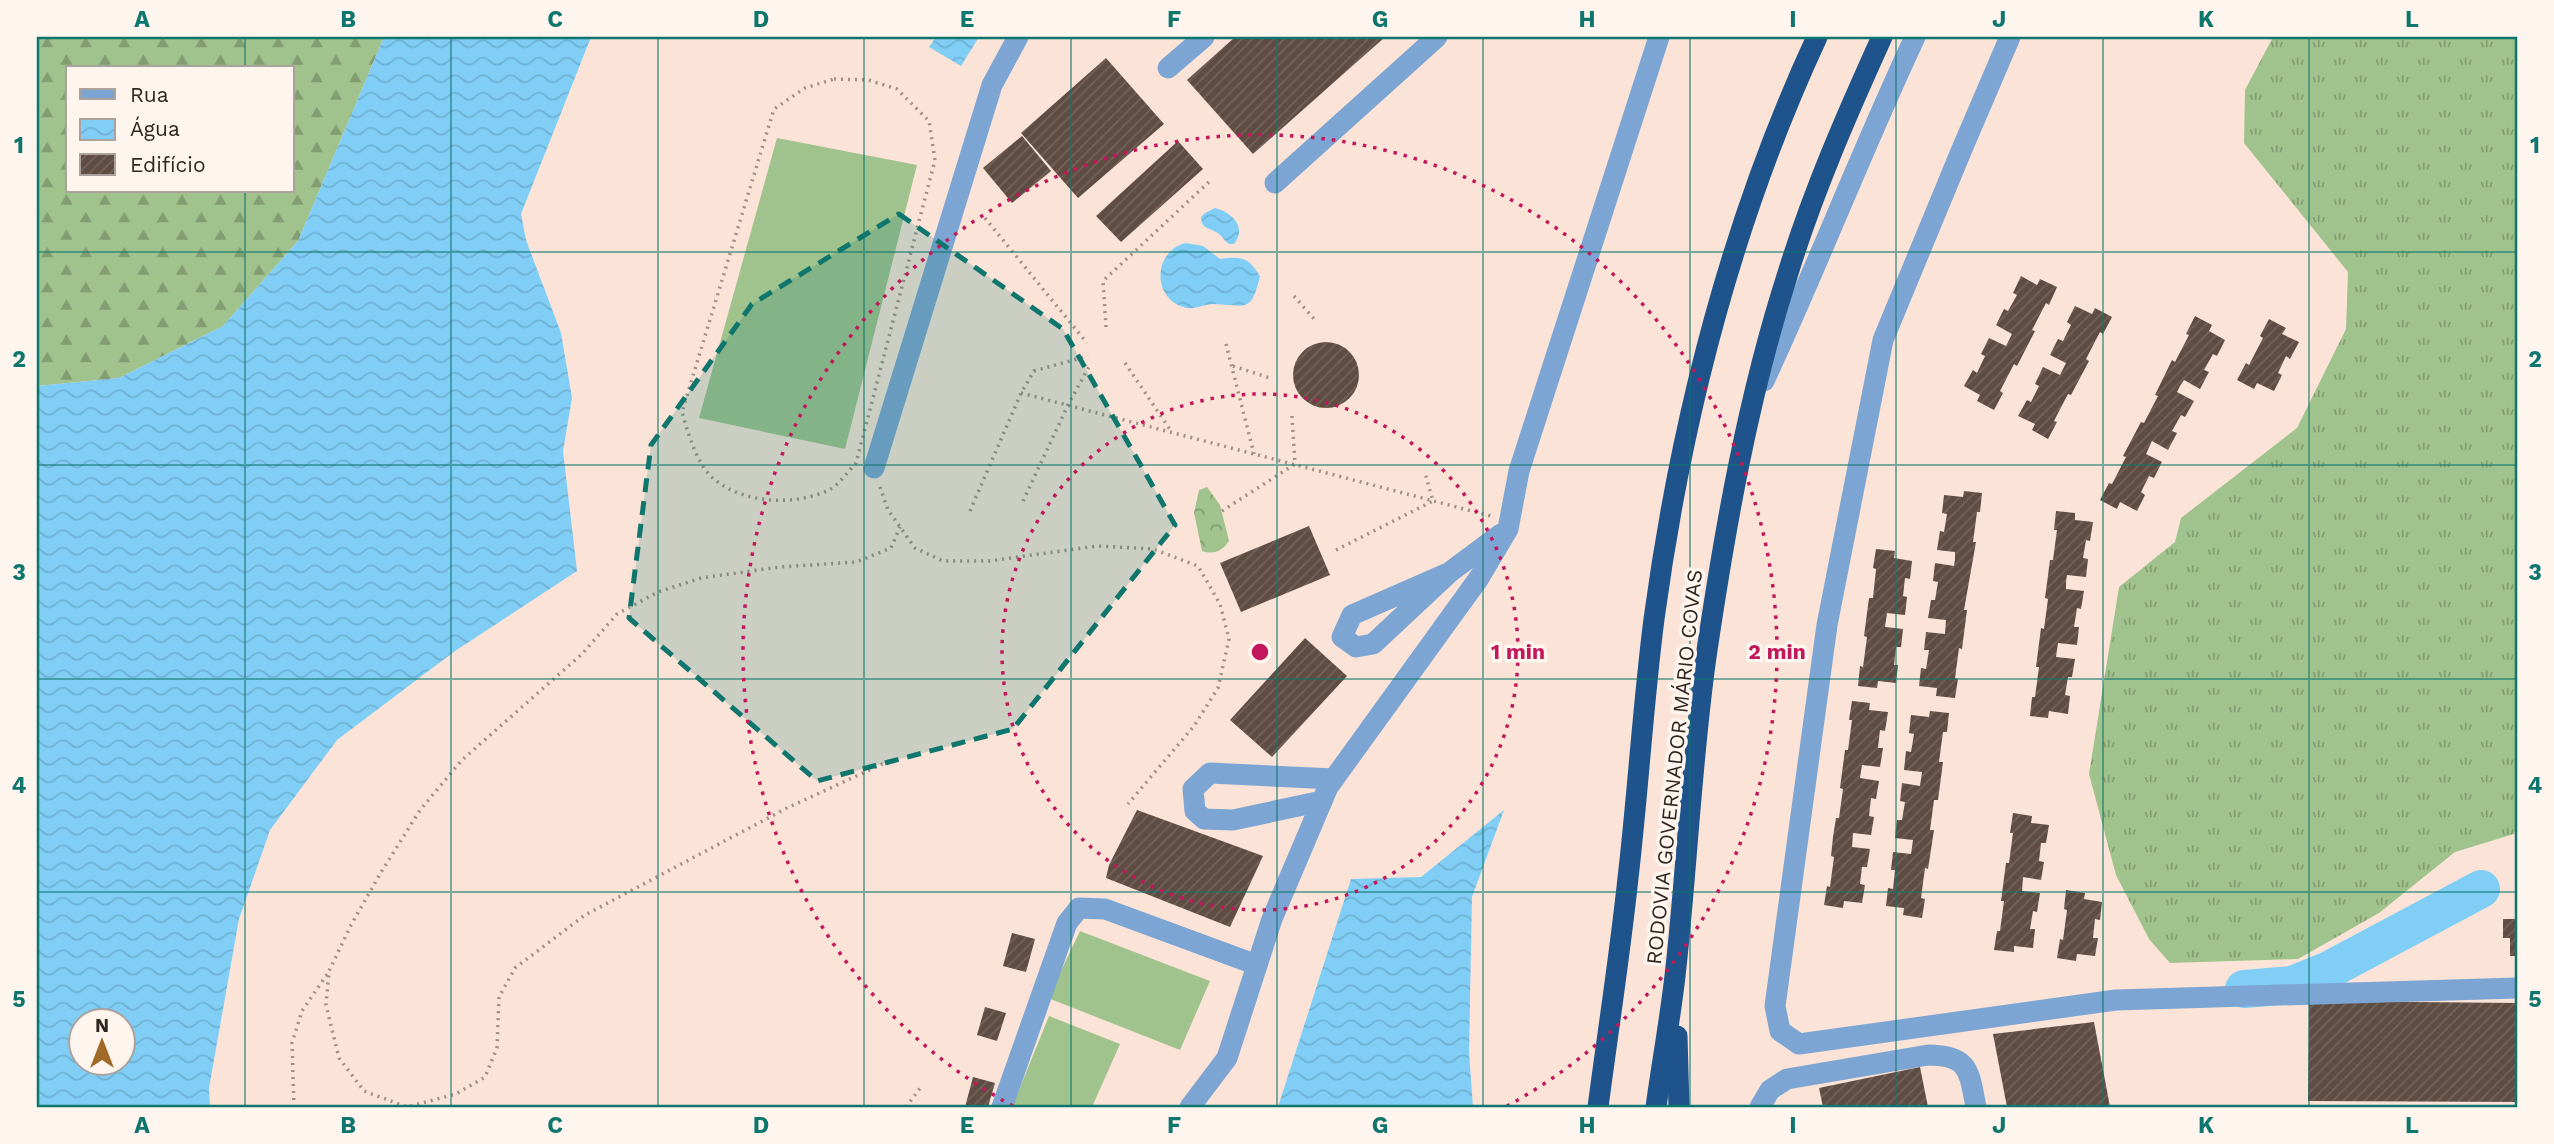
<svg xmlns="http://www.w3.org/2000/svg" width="2554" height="1144" font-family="'Work Sans',sans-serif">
<defs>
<pattern id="grass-tufts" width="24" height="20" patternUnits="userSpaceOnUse" patternTransform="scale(1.75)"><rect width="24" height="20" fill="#a0c28c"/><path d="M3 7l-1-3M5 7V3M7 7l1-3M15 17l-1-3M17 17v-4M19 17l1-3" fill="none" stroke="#839d72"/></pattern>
<pattern id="forest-firs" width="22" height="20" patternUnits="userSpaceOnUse" patternTransform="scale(1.75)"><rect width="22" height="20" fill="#a0c28c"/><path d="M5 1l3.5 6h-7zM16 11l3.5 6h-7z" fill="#839d72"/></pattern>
<pattern id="park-crowns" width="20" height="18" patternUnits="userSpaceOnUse" patternTransform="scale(1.75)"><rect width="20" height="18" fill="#a0c28c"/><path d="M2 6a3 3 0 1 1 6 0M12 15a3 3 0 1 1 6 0" fill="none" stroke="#839d72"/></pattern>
<pattern id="water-waves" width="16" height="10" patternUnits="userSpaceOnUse" patternTransform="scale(1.75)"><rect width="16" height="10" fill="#80cef6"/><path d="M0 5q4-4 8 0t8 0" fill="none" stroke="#6fb1d3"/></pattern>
<pattern id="building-hatch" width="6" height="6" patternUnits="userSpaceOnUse" patternTransform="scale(1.75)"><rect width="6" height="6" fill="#5f4c42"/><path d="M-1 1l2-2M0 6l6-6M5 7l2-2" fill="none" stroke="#73635b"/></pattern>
</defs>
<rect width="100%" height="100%" fill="#fbe4d7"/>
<polygon fill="url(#grass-tufts)" points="2273,37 2517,37 2517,826 2514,834 2455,852 2379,913 2298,959 2170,963 2149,939 2116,875 2089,774 2119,587 2175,542 2181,518 2297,428 2346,329 2348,272 2244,143 2245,90"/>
<path fill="url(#forest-firs)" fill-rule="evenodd" d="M37,37h347l-86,204 -75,85 -104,52 -82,8zM68,68h224v123h-224z"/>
<path fill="url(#park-crowns)" d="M1207,487l13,18 9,36c-7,10 -14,14 -27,10l-8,-38 5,-23z"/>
<g fill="#a0c28c">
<polygon points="777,138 917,165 845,449 699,418"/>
<polygon points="1080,931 1210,981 1180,1050 1048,998"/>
<polygon points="1049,1016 1120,1044 1092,1107 1012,1107"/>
</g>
<g fill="url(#water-waves)" fill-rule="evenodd">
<path d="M384,37h207l-70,177 5,26 35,93 11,65 -9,53 14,120 -122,80 -118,89 -67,90 -31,89 -30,169 1,19h-173v-721l82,-8 104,-52 75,-85zM122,1021v43h-42v-43z"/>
<polygon points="936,37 979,37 961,66 929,47"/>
<path d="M1215,208c16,4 33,19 19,36h-5c-5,-3 -7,-9 -13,-12 -9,-5 -14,-3 -15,-15l4,-4z"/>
<path d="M1186,243l17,3 17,13c22,-3 28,-2 40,17 -9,38 -14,29 -46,28 -11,0 -20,7 -31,3 -32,-10 -29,-57 3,-64z"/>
<polygon points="1504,810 1472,897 1469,1052 1473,1107 1278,1107 1351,879 1421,877"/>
</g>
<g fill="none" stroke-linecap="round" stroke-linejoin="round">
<polyline stroke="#80cef6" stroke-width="38" points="2244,989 2292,985 2329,970 2481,889"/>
</g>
<g fill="url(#building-hatch)">
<polygon points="1235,37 1385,37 1253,154 1187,80"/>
<polygon points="1106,58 1164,124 1078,198 1021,133"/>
<polygon points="1022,136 1051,171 1012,203 983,168"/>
<polygon points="1178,141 1203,169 1121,242 1096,216"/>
<polygon points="2021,276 2037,285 2040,279 2057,287 2049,305 2046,303 2032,330 2035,331 2017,366 2014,364 2000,391 2003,393 1994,410 1977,401 1980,395 1964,386 1973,370 1977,373 1985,356 1981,354 1989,338 2006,346 2012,334 1996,325 2004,309 2008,311 2017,295 2013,293"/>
<polygon points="2075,306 2092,314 2095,308 2112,317 2103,334 2100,332 2086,359 2089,361 2071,395 2068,394 2054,421 2057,422 2048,439 2032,430 2035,424 2018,416 2027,400 2031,402 2039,386 2035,384 2043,367 2060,375 2066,363 2050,355 2058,339 2063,341 2071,325 2067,322"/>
<polygon points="2195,316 2212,325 2209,331 2225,340 2217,356 2213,354 2204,370 2209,372 2200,389 2184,380 2180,386 2177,392 2194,401 2185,417 2181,415 2172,431 2177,433 2168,450 2152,441 2146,454 2162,462 2154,478 2149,476 2141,492 2145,495 2137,511 2120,502 2117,509 2100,500 2109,483 2112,484 2126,457 2123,456 2141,422 2144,423 2158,396 2155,395 2172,360 2175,362 2189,335 2186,334"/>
<polygon points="2269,319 2286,328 2282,334 2299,342 2290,359 2286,356 2278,373 2282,375 2274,391 2257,383 2254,389 2237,380 2246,363 2249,365 2263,338 2260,336"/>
<circle cx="1326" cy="375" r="33"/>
<polygon points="1964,491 1982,493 1980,512 1977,512 1973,542 1976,542 1964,610 1967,610 1962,649 1959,648 1955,678 1958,679 1955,698 1936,696 1937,688 1919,686 1921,668 1926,669 1929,650 1924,650 1926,632 1945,634 1946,620 1928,618 1931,600 1935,600 1938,582 1933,581 1935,563 1954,566 1955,559 1955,552 1937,550 1940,531 1944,532 1947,514 1942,513 1944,495 1963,497"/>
<polygon points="2056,511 2075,513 2075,520 2093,522 2090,541 2086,540 2083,558 2088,559 2086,577 2067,575 2066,582 2066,589 2084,591 2081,609 2077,608 2074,627 2079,627 2077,645 2058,643 2056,657 2075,659 2072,677 2068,677 2065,695 2070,696 2068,714 2049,711 2048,718 2030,716 2032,697 2035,697 2039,667 2036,667 2041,628 2044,629 2048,599 2045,598 2050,560 2053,560 2057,530 2054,530"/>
<polygon points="1309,526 1330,575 1241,612 1220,563"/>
<polygon points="1876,549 1895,551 1894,558 1912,561 1910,579 1905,578 1903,596 1907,597 1905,615 1887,613 1885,627 1903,629 1901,647 1896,647 1894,665 1898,665 1896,683 1878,681 1877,688 1858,686 1860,666 1863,667 1867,637 1864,636 1869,598 1873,598 1876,569 1873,568"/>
<polygon points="1305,638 1347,676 1272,757 1230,720"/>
<polygon points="1852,701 1870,703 1869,710 1888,712 1885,731 1880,730 1878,748 1883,748 1880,767 1862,765 1860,778 1879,781 1876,799 1871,798 1869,816 1874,817 1871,835 1853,833 1852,847 1870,849 1867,867 1862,867 1860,884 1865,885 1862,903 1844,901 1843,908 1824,905 1827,886 1830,887 1834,857 1831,856 1833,837 1836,818 1839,818 1843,789 1840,788 1845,750 1848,750 1852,720 1849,720"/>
<polygon points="1930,711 1949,713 1947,732 1943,732 1939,762 1943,762 1938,800 1934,800 1930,830 1934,830 1928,869 1925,868 1921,898 1925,899 1922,918 1903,915 1904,908 1886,906 1888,888 1893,889 1895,870 1891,870 1893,852 1911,854 1913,840 1895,838 1897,820 1902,820 1905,802 1900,801 1902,783 1920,786 1922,772 1904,770 1906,751 1911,752 1914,734 1909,733 1911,715 1929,717"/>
<polygon points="1137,810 1263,856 1230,927 1106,878 1109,865"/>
<polygon points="2013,813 2032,816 2031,823 2049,825 2046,843 2041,843 2039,861 2044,862 2041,880 2023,877 2022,891 2040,893 2037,912 2033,911 2030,929 2035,929 2033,948 2014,946 2014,952 1994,950 1997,931 2000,931 2004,901 2001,901 2006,863 2009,863 2013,833 2010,833"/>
<polygon points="2066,890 2085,893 2084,899 2102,902 2100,920 2095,919 2093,938 2098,938 2095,956 2077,954 2076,961 2057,958 2060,939 2063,940 2067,910 2064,909"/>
<polygon points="2503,919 2517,919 2517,956 2510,956 2510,938 2503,938"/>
<polygon points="1012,933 1035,939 1026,972 1003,966"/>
<polygon points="2309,1001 2517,1003 2517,1102 2308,1101"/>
<polygon points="985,1007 1006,1013 997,1041 977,1035"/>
<polygon points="2094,1022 2110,1107 2007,1107 1993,1034"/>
<polygon points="1920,1067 1928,1107 1823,1107 1819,1088"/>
<polygon points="973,1077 995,1083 988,1107 965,1107"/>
</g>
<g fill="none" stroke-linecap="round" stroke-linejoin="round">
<g stroke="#a08f86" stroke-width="3.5" stroke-dasharray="2 5" stroke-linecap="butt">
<path d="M834,79l34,1 29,9 32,32 6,39 -79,303c-8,8 -17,22 -27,27 -35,16 -83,14 -114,-10 -18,-14 -27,-47 -33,-68l92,-303 31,-21z"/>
<polyline points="985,218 1087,343"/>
<polyline points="1294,296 1315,320"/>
<polyline points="1106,327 1103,281 1211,180"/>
<polyline points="1226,344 1254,454"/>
<polyline points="1125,363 1171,431"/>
<polyline points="1233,366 1273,379"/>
<polyline points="1021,393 1491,516"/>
<polyline points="880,487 888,510 915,548 943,561 989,561 1097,546 1153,549 1198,566 1220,604 1229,639 1218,688 1194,726 1128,804"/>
<polyline points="1023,501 1068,405 1091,363"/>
<polyline points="970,511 1021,393 1034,371 1088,356"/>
<polyline points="1222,511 1295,464 1292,416"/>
<polyline points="1336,550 1433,501 1425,473"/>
<polyline points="889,761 787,808 585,915 515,968 499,997 497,1048 485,1077 456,1094 407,1107 364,1091 339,1058 326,1005 329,971 351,925 380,874 420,810 462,760 582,654 617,614 658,592 701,578 780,567 856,562 891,548 900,527"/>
<polyline points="294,1107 292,1043 302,1011 328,973"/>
<polyline points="906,1107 921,1087"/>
</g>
<g stroke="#7da5d3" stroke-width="21">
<polyline points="2010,37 1962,149 1883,340 1827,625 1775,1006 1780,1031 1799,1044 2116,1000 2517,988"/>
<polyline points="1168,68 1204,37"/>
<polyline points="1275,183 1437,37"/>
<path d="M1764,381c53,-114 98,-231 151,-344"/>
<polyline points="874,468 992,85 1018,37"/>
<polyline points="1450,572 1373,644 1356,647 1342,637 1352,615 1450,572 1501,534"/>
<polyline points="1322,801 1233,820 1204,819 1195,811 1193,789 1210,773 1334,779"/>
<polyline points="1002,1107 1067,923 1079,908 1105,909 1257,965"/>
<polyline points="1190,1107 1227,1058 1272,919 1328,787 1479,578 1508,529 1519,471 1659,37"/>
<path d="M1760,1107l10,-17 17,-11 141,-24c42,0 41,17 48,52"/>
</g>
<g stroke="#1e538b" stroke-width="21">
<polyline points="1677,1036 1679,1107"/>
<path d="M1598,1107c10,-76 22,-153 30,-229 10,-86 15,-173 26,-259 27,-199 78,-399 163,-582"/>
<path d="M1656,1107c6,-44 14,-87 19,-131 12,-106 16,-213 31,-319 19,-129 42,-260 82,-384 25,-81 59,-159 94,-236"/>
</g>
</g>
<path fill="#0f766e" fill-opacity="0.2" stroke="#0f766e" stroke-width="5" stroke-dasharray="14 9" stroke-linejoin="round" d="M899,214l164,115 112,196 -162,204 -196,52 -188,-163 22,-173 101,-141z"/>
<path fill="none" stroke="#0f766e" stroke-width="2" stroke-opacity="0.55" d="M245,37v31M451,37v1070M658,37v1070M864,37v1070M1071,37v1070M1277,37v1070M1483,37v1070M1690,37v1070M1896,37v1070M2103,37v1070M2309,37v1070M245,191v916M37,252h2480M37,465h2480M37,679h2480M37,892h2480"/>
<g fill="none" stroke="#c2185b" stroke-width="3.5" stroke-dasharray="3.5 7">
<circle cx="1260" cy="652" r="258"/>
<path d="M1013 1106A517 517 0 1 1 1507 1106"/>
</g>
<g text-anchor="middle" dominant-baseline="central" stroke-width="7" stroke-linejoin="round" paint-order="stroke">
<g font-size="21" fill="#2f2622" stroke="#fef5ef">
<text transform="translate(1674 767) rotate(-84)">RODOVIA GOVERNADOR MÁRIO COVAS</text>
</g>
</g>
<circle cx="1260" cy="652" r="10" fill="#c2185b" stroke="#fef5ef" stroke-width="3.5"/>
<g font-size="21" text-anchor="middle" font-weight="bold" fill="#c2185b" stroke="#fef5ef" stroke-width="7" stroke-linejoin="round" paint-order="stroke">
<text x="1518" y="659">1 min</text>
<text x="1777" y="659">2 min</text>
</g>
<rect width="2554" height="1144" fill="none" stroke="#fef5ef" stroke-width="77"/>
<rect x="66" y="66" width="228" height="126" fill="#fef5ef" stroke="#aba29d" stroke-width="2"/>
<rect x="80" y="89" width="35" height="10" fill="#7da5d3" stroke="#aba29d" stroke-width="2"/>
<text x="130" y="102" font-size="21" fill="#2f2622">Rua</text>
<rect x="80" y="119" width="35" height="21" fill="url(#water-waves)" stroke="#aba29d" stroke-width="2"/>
<text x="130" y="136" font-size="21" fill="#2f2622">Água</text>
<rect x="80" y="154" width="35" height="21" fill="url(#building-hatch)" stroke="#aba29d" stroke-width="2"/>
<text x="130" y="172" font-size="21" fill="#2f2622">Edifício</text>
<g transform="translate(102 1042)"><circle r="33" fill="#fef5ef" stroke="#aba29d" stroke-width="2"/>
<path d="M0-5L12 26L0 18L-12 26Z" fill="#a26a27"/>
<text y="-10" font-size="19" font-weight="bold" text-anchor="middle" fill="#2f2622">N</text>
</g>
<rect x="38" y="38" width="2478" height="1068" fill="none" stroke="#0f766e" stroke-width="2.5"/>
<g font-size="23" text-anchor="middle" font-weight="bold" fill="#0f766e">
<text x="142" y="27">A</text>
<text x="348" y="27">B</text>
<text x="555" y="27">C</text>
<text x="761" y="27">D</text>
<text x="967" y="27">E</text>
<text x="1174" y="27">F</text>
<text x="1380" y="27">G</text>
<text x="1587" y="27">H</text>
<text x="1793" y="27">I</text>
<text x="1999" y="27">J</text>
<text x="2206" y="27">K</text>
<text x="2412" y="27">L</text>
<text x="19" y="153">1</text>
<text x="2535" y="153">1</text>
<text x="19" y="367">2</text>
<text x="2535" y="367">2</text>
<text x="19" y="580">3</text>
<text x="2535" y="580">3</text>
<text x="19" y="793">4</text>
<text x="2535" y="793">4</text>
<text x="19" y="1007">5</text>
<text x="2535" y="1007">5</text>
<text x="142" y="1133">A</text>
<text x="348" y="1133">B</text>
<text x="555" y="1133">C</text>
<text x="761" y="1133">D</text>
<text x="967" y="1133">E</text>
<text x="1174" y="1133">F</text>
<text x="1380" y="1133">G</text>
<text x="1587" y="1133">H</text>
<text x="1793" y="1133">I</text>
<text x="1999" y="1133">J</text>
<text x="2206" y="1133">K</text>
<text x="2412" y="1133">L</text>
</g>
</svg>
